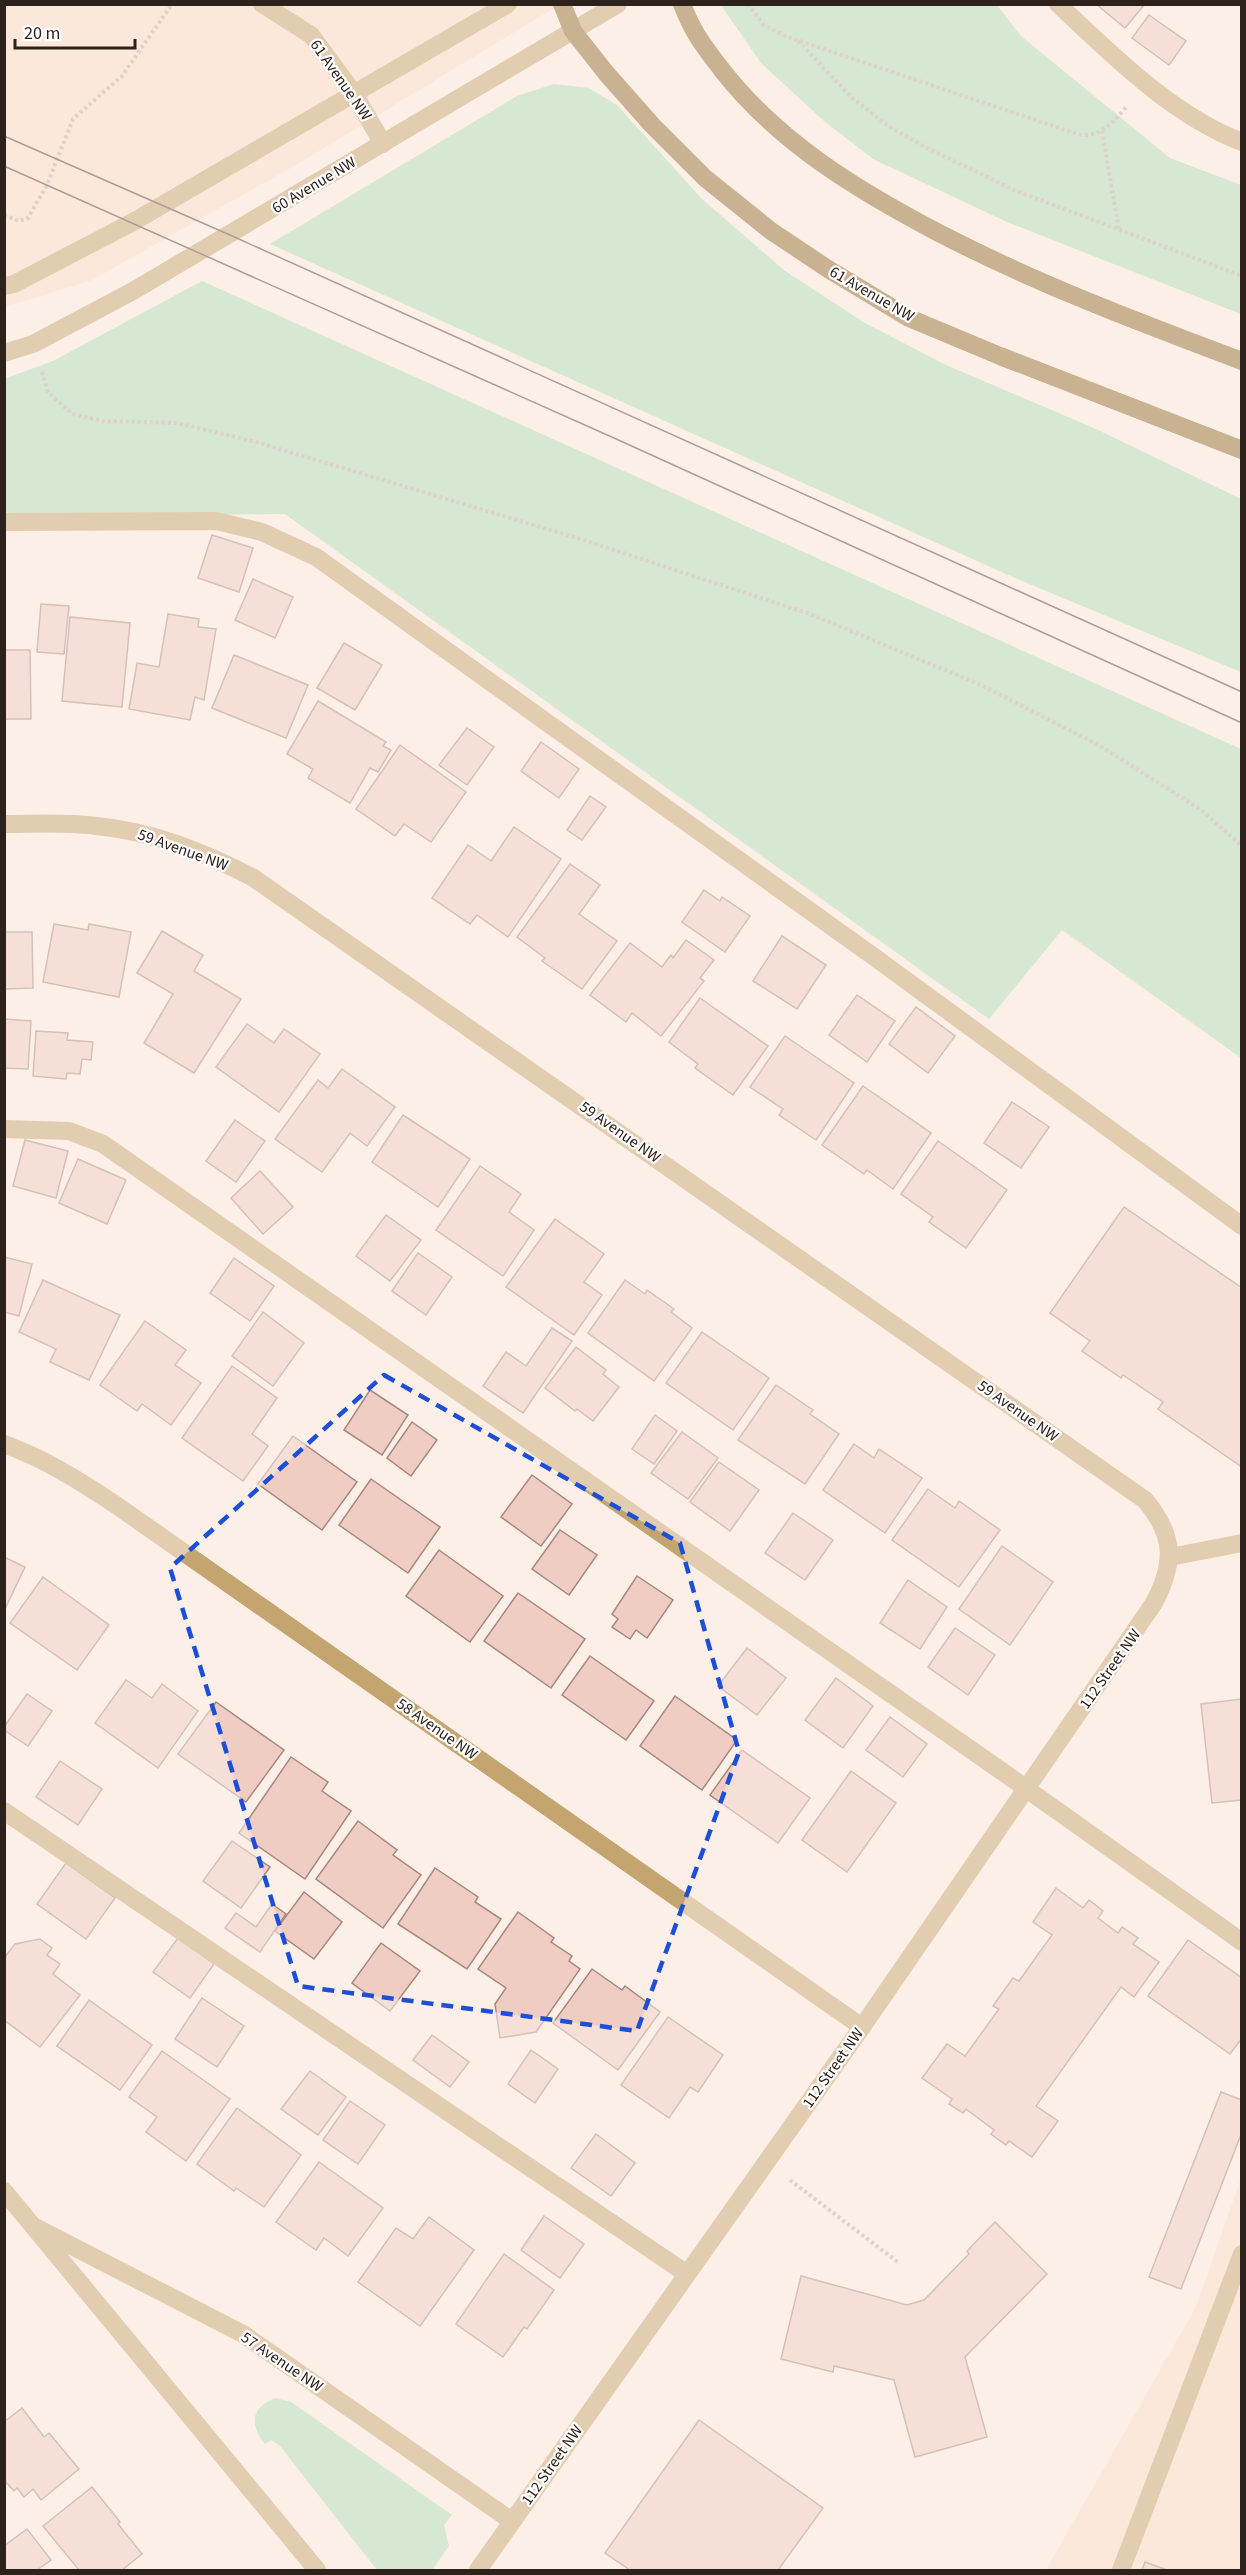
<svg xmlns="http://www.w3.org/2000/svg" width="1246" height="2575" font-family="'Source Sans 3',sans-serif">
<rect width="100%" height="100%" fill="#fbefe7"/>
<g fill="#fcdfcb">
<polygon points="5,5 559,5 301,162 92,280 5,307"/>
<polygon points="1241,2178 1241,2570 1046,2570 1196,2307"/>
</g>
<g fill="#a9deb9">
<polygon points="721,5 997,5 1021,36 1170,158 1241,185 1241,314 1007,222 873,159 824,121 761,63"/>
<polygon points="554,84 589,88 617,105 702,199 785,271 865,323 946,365 1096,429 1241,499 1241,672 1015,578 270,244 517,96"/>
<polygon points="202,281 1241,749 1241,1058 1062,930 989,1019 285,514 5,516 4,379 53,361"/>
<path d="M275,2398l16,4 161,113 -8,10 5,21 -17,24h-55l-97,-124 -9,-6 -6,4c-16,-20 -14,-36 10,-46z"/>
</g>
<g fill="#f0cdc3" stroke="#a8887e" stroke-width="1.5">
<polygon points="1096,4 1145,4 1125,28"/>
<polygon points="1149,15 1186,41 1169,65 1132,38"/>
<polygon points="212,535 253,548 239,592 198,578"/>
<polygon points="253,579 293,597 275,638 235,620"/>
<polygon points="41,604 69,606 64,654 37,652"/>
<polygon points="168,614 199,619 198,627 216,629 204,700 195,697 190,720 129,709 137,663 159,667"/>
<polygon points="70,617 130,623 122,707 62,701"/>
<polygon points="344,643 382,665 355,710 317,688"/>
<polygon points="4,650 30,650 31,719 4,719"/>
<polygon points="234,655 308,685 286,738 212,708"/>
<polygon points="318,701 386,742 383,746 391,750 378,772 370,768 350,803 308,778 313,769 287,754"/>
<polygon points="467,728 494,747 467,785 439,765"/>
<polygon points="541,742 579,769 559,798 521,771"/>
<polygon points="400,745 466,792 431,842 404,824 395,836 356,809"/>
<polygon points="590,796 606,807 582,840 567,830"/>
<polygon points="514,827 561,859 508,937 477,915 470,924 432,898 468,845 491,861"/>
<polygon points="570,864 600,885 579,914 617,941 582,989 542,961 545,958 517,937"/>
<polygon points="704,890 720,901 722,897 750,916 725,952 682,922"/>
<polygon points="54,924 88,930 89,924 131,932 119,997 43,982"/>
<polygon points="162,931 203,955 194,971 241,999 194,1073 144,1043 173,994 137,973"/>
<polygon points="4,932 32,932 33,988 4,989"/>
<polygon points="782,936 826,965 797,1009 753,981"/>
<polygon points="686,940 714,960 700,978 704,981 661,1036 632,1013 626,1022 590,995 630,943 662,967 671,955 673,958"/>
<polygon points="857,995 895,1021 867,1062 829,1035"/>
<polygon points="700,998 768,1046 733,1095 695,1068 698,1064 669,1042"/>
<polygon points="916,1007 955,1036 928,1073 889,1044"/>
<polygon points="4,1019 31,1021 28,1069 4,1068"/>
<polygon points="247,1024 274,1043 284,1029 320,1054 279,1112 216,1067"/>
<polygon points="36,1031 68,1033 67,1040 93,1042 91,1060 82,1059 80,1074 67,1073 66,1079 33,1076"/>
<polygon points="785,1036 854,1083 816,1140 779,1115 783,1109 750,1087"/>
<polygon points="342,1069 395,1107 367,1146 350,1133 322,1172 275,1139 318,1080 328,1088"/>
<polygon points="863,1086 931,1133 893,1189 867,1170 864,1174 822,1145"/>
<polygon points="1012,1102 1049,1127 1021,1168 984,1143"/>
<polygon points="403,1115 470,1159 438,1207 372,1162"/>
<polygon points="235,1120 265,1141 236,1182 206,1161"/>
<polygon points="25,1140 68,1151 56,1198 13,1186"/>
<polygon points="938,1141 1007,1190 966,1248 929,1222 933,1217 901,1194"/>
<polygon points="78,1159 126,1180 107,1224 59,1203"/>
<polygon points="480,1166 521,1194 509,1212 534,1230 503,1276 436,1230"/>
<polygon points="260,1171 293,1207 263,1234 231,1198"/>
<polygon points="1124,1207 1242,1288 1242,1467 1158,1409 1163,1402 1123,1375 1121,1378 1082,1351 1090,1341 1050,1313"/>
<polygon points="386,1215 421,1240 390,1281 356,1256"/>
<polygon points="555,1219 604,1254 584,1282 602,1295 574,1335 506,1287"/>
<polygon points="418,1253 452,1277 426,1315 392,1291"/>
<polygon points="4,1257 32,1264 19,1316 4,1312"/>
<polygon points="234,1258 274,1286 250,1321 210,1293"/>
<polygon points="43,1280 120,1315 89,1380 50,1362 56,1349 19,1332"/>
<polygon points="625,1280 645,1294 647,1290 674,1309 671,1312 692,1328 654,1381 588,1333"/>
<polygon points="263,1312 304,1343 273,1386 232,1356"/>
<polygon points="145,1321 186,1350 175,1365 201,1383 171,1425 142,1404 137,1411 100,1385"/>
<polygon points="552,1328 572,1341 523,1413 483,1386 506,1352 526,1366"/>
<polygon points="702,1332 769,1378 733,1430 666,1383"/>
<polygon points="576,1347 606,1370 603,1374 619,1387 593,1421 577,1409 575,1411 545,1388"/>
<polygon points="232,1366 277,1398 252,1434 268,1446 243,1481 182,1438"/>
<polygon points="776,1385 813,1410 810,1414 839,1434 805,1484 738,1440"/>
<polygon points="370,1390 408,1415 382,1455 344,1430"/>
<polygon points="655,1415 677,1431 654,1464 632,1449"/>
<polygon points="412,1422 437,1440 411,1476 387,1458"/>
<polygon points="682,1432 718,1458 688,1499 651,1473"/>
<polygon points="293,1436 357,1482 322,1530 258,1484"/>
<polygon points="854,1444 874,1458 879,1449 922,1478 885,1533 823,1490"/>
<polygon points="719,1462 759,1490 730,1531 690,1502"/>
<polygon points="532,1475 572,1504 541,1546 501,1517"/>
<polygon points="371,1479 440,1527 408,1573 339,1525"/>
<polygon points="928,1489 955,1508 959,1501 1000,1530 959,1587 892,1540"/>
<polygon points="793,1513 833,1540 805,1580 765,1553"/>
<polygon points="560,1530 597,1555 569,1595 532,1569"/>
<polygon points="1002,1546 1053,1582 1010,1645 959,1609"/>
<polygon points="439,1550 503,1596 470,1642 406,1596"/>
<polygon points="4,1557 25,1567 4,1611"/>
<polygon points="637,1576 673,1600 647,1638 636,1630 630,1639 612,1627 618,1619 612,1614"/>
<polygon points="43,1577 109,1625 77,1670 10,1623"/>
<polygon points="908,1580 947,1607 920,1649 880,1623"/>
<polygon points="518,1593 585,1639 551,1688 484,1641"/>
<polygon points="955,1628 995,1655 968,1695 928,1667"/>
<polygon points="747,1648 786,1678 757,1715 718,1686"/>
<polygon points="590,1656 654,1701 626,1740 562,1695"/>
<polygon points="836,1678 873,1706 843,1748 805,1720"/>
<polygon points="126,1680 152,1698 162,1684 198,1711 158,1768 95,1723"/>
<polygon points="27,1694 52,1711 28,1746 4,1730 4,1727"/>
<polygon points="675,1696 737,1740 702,1790 640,1746"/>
<polygon points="1242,1699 1242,1800 1212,1803 1201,1704"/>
<polygon points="216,1702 284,1750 246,1802 178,1754"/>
<polygon points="890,1717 927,1744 903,1777 866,1750"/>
<polygon points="742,1750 810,1798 778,1843 710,1795"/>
<polygon points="291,1757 328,1782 322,1791 351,1811 305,1879 239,1833"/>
<polygon points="60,1761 102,1789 78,1825 36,1797"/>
<polygon points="851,1771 896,1803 847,1872 802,1840"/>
<polygon points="358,1821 397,1850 393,1855 421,1875 383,1928 316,1879"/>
<polygon points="232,1841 270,1867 241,1908 203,1881"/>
<polygon points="66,1863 115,1898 86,1939 37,1904"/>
<polygon points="435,1868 478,1897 475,1902 501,1919 467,1969 398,1924"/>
<polygon points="1056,1888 1083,1908 1089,1900 1103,1911 1098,1918 1118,1933 1122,1927 1138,1938 1133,1944 1159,1962 1134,1997 1121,1987 1036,2106 1058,2121 1032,2157 1009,2141 1006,2145 991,2134 994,2130 966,2109 963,2113 949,2104 952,2099 922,2078 947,2044 965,2056 999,2009 993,2006 1013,1978 1019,1981 1052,1935 1033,1922"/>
<polygon points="304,1892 342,1922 314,1959 275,1931"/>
<polygon points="272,1904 286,1914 260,1952 225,1928 236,1913 256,1927"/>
<polygon points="518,1912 554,1938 551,1942 572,1956 569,1961 580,1969 536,2032 500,2038 495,2004 506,1988 478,1969"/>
<polygon points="178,1938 214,1964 190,1998 153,1972"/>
<polygon points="40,1939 52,1948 47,1955 60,1964 53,1974 80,1995 40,2047 4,2020 4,1958 15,1944"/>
<polygon points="1188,1940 1242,1978 1242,2038 1230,2054 1148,1996"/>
<polygon points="381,1943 420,1971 390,2011 352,1983"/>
<polygon points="592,1969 622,1990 625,1986 660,2012 618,2070 553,2023"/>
<polygon points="202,1998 244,2026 217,2067 175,2039"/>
<polygon points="89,2000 152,2045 120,2090 57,2046"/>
<polygon points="668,2017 723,2055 698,2092 690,2087 669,2118 621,2085"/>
<polygon points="432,2035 469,2062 450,2087 413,2060"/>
<polygon points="531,2050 558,2069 535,2103 508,2084"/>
<polygon points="162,2051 230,2099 186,2161 146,2132 157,2117 129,2097"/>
<polygon points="310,2071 346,2097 318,2135 281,2109"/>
<polygon points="1221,2092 1242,2100 1242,2132 1181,2289 1149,2277"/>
<polygon points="350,2101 385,2125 358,2164 323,2140"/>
<polygon points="237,2108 301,2155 264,2207 236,2188 234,2191 197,2164"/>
<polygon points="596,2134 635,2163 611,2196 571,2168"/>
<polygon points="319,2162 383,2208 348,2256 324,2238 316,2250 276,2222"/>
<polygon points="544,2216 584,2244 560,2278 521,2250"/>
<polygon points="429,2217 474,2250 420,2326 358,2282 396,2228 413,2239"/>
<polygon points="995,2222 1047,2274 965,2357 987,2437 915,2457 894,2380 834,2366 833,2372 781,2359 801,2276 907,2305 924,2300 969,2254 967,2251"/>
<polygon points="504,2254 554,2290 527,2329 524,2327 503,2357 456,2324"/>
<polygon points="22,2408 44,2437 49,2433 79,2469 41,2500 33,2489 24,2497 17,2488 14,2491 4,2480 4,2422"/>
<polygon points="699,2420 823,2508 778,2570 630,2570 605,2553"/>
<polygon points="92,2487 120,2522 118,2524 142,2554 122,2570 79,2570 43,2526"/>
<polygon points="27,2529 51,2560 37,2570 4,2570 4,2546"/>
<polygon points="1145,2562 1167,2570 1142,2570"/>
</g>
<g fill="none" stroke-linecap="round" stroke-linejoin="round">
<g stroke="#baafa7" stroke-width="4" stroke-dasharray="3 3" stroke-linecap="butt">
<path d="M748,4l16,21 21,11 292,98c23,5 36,-12 50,-28"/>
<polyline points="798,41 852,98 890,127 923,146 1014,190 1242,276"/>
<polyline points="1102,131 1119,230"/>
<polyline points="4,215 19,221 28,218 47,185 73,119 122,76 172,4"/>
<polyline points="42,372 48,392 72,414 103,421 177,423 256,442 577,538 810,614 981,685 1097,744 1200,809 1242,846"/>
<polyline points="790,2180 899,2263"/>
</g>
<g stroke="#c4a46f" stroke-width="18">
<polyline points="262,4 311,35 355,95 383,144"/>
<path d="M1058,4c53,50 115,112 184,138"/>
<polyline points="4,286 14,284 133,222 508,4"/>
<polyline points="4,353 33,344 133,291 618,4"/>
<polyline points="4,522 216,521 262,532 316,557 877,959 1242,1226"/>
<path d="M4,824c31,0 62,-2 92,2 56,5 107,26 156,51l893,623c30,36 30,63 9,103l-292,424 -384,543"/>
<polyline points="4,1129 69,1131 103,1144 1000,1770 1242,1942"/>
<path d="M4,1444c41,15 76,37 112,61l746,522"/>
<polyline points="1170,1557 1242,1543"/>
<polyline points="4,1811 687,2274"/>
<polyline points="4,2191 317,2570"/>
<polyline points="37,2228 243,2334 512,2521"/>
<polyline points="1121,2570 1242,2254"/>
</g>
<g stroke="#896829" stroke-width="18">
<polyline points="562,4 573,31 606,73 652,125 705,178 771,231 828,269 909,318 1000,356 1242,450"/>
<path d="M682,4c11,29 21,41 40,66 56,72 135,120 215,162 98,51 201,90 305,129"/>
</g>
<g stroke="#493d36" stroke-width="1.5">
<polyline points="4,136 230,235 1242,692"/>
<polyline points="4,166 614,438 1242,723"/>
</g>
</g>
<path d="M0 0H1246V2575H0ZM384,1375l296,168 59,209 -102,279 -339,-45 -128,-418z" fill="#fbefe7" fill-opacity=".55" fill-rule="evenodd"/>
<path fill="none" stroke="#1d4ed8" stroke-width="4.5" stroke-dasharray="12 8" stroke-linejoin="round" d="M384,1375l296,168 59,209 -102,279 -339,-45 -128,-418z"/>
<g text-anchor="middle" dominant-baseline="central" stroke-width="4.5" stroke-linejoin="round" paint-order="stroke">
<g font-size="16" fill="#2d221b" stroke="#fff">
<text transform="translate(341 80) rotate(55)">61 Avenue NW</text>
<text transform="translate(314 185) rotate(-31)">60 Avenue NW</text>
<text transform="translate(872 294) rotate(30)">61 Avenue NW</text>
<text transform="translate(183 850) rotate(20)">59 Avenue NW</text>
<text transform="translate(620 1132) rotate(35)">59 Avenue NW</text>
<text transform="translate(1018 1411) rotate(35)">59 Avenue NW</text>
<text transform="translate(1110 1669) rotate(-55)">112 Street NW</text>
<text transform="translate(437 1729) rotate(35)">58 Avenue NW</text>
<text transform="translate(833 2068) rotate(-55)">112 Street NW</text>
<text transform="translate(282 2362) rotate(34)">57 Avenue NW</text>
<text transform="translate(552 2465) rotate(-55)">112 Street NW</text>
</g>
</g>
<rect width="1246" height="2575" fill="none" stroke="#2d221b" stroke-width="12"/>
<path d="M15 39v9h120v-9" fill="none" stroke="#2d221b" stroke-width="3"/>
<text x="24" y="39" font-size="18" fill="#2d221b" stroke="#ffffff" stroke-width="4.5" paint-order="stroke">20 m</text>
</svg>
